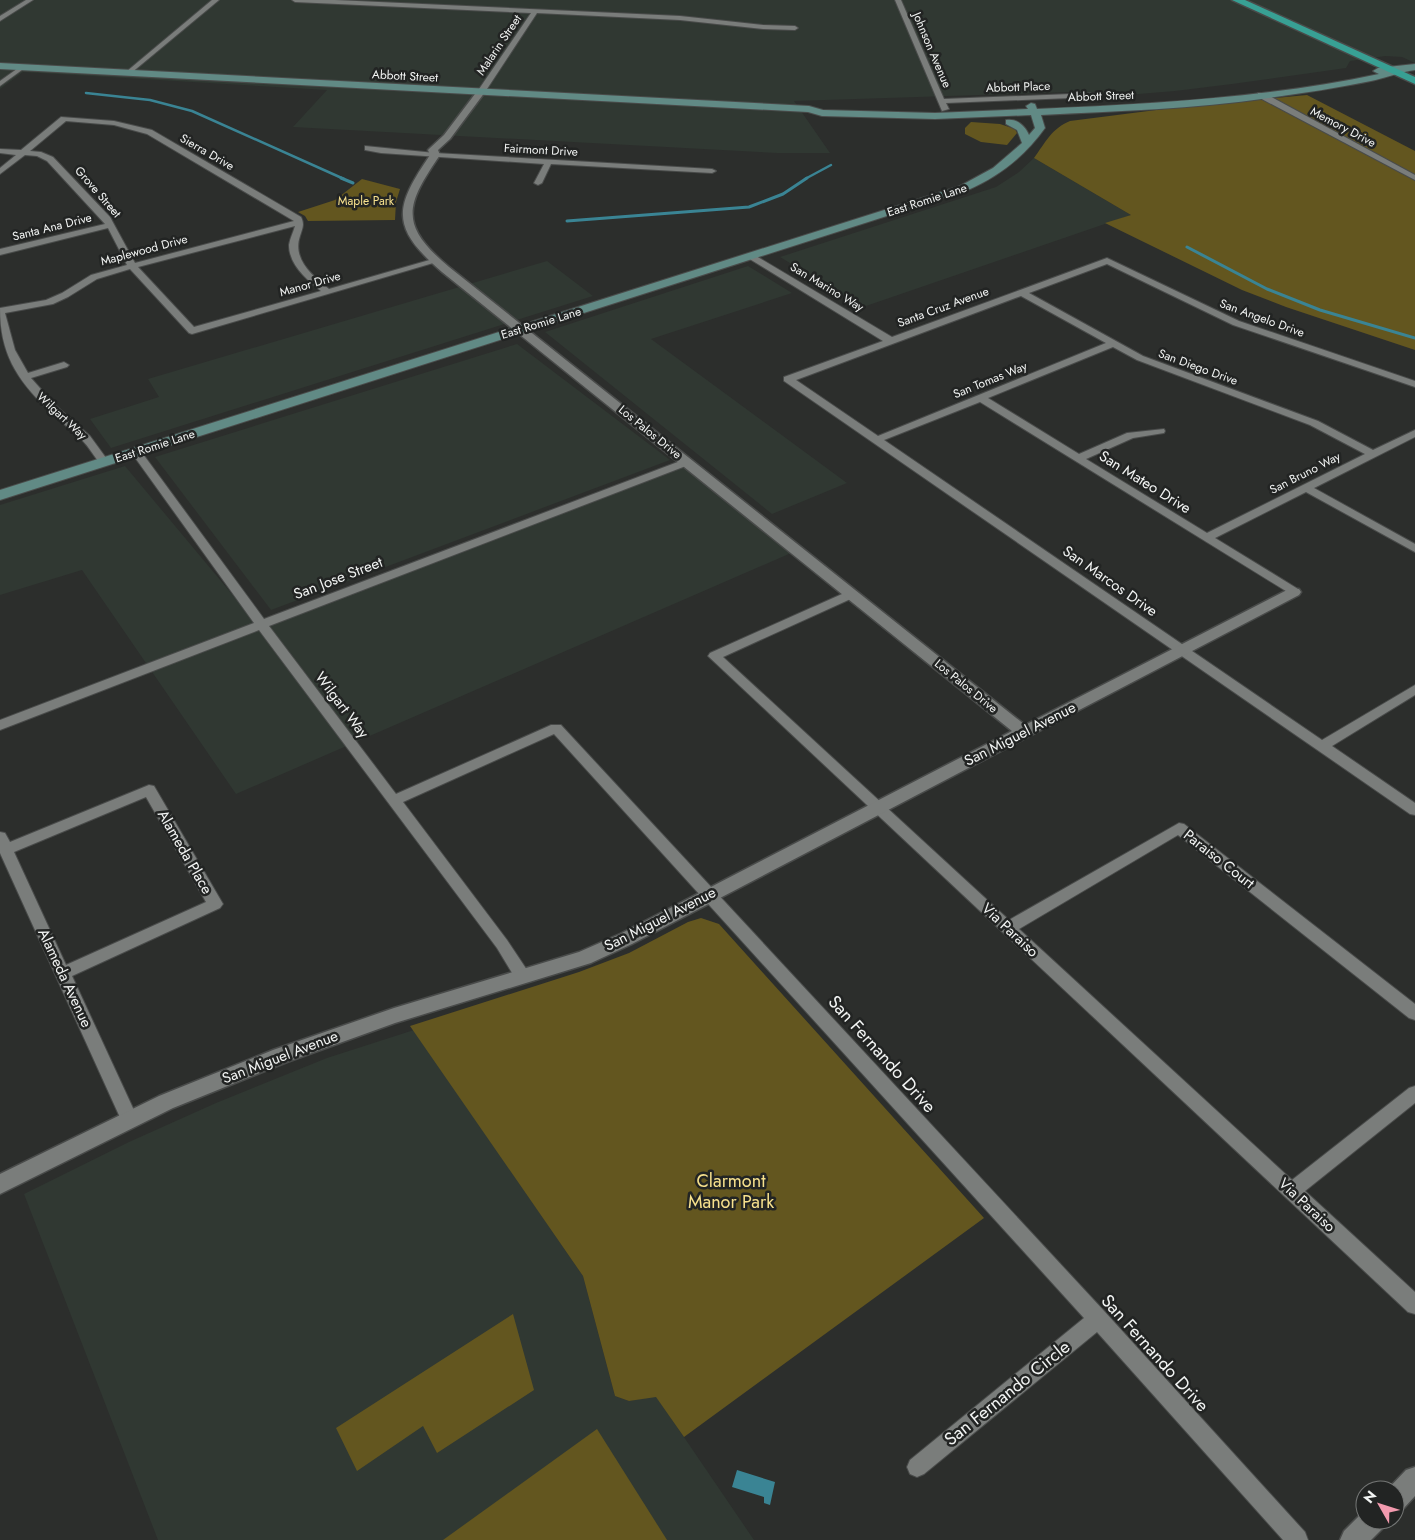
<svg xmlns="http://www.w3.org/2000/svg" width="1415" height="1540" font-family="Jost,sans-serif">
<rect width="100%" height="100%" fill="#2c2e2c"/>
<g fill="#303832">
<polygon points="0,0 1415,0 1415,63 1402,57 1385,56 1350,61 1346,68 1232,84 1175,91 1090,98 1074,92 794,101 830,153 778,153 293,127 327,90 23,72 0,89"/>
<polygon points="1034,158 1131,215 863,307 780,257 996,187 1019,172"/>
<polygon points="547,261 593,296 111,448 90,419 159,397 148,379"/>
<polygon points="748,266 792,293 651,339 847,483 772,514 545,332"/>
<polygon points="517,344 670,460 271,610 155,457"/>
<polygon points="687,462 798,550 236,794 82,570 0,595 0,505 125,466 241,605 262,625"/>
<polygon points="414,1030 583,1276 615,1396 629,1401 656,1396 754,1540 158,1540 24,1194 129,1142 216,1103 327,1058"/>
</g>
<g fill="#63561f">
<path d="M1307,95l108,56v199l-129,-43 -44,-17 -137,-67 26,-8 -97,-57c11,-15 18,-30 36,-37l94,-12z"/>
<polygon points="971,122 1000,124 1015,129 1017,133 1007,145 981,142 965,134 965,128"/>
<polygon points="362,179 400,189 396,202 395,220 308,221 305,216 298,212 335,200"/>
<polygon points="701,918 719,924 984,1218 684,1437 656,1397 629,1401 615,1396 583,1276 410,1026 579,972 629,953 688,922"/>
<polygon points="513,1314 534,1390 437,1453 423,1426 357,1471 336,1428"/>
<polygon points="597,1429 667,1540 443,1540"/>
</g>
<polygon fill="#3a8494" points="737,1470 775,1482 770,1505 764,1503 764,1497 732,1487"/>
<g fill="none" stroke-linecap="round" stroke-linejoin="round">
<g stroke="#3a8494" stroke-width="2.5">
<polyline points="86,93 150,100 192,111 344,179"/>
<polyline points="805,179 831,165"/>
</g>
<g stroke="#3a8494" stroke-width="3">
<polyline points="341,178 353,183"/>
<polyline points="567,221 749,207 783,194 807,178"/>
<polyline points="1187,247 1267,289 1320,310 1415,338"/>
</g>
<defs>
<g id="minor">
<polygon points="26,0 33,0 0,21 0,16"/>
<polygon points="212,0 219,0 130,74 126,74 126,72"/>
<polygon points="292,0 335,0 680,16 763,25 795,26 798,28 795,30 763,29 680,20 537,13 485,92 481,94 477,92 531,13 295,2"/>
<polygon points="895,0 901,0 944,99 1095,93 1099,95 1095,97 946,103 949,109 942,111"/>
<polygon points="21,66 26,67 0,86 0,81"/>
<polygon points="1258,93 1264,93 1415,175 1415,180 1258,97"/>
<path d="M61,117l53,4 38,9 149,87c4,8 1,12 -1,19 -8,24 13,40 29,53l104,-30 3,-1 4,3 -248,73 -3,-1 -59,-64 -33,10 -29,18 -15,7 -48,9 10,37 13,23 36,-11 5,3 -2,2 -36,11 24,27 35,31 19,26 -1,2h-8c-6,-8 -11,-17 -18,-24 -11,-11 -24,-20 -35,-31 -31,-31 -47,-56 -47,-101l46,-8 16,-7 29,-18 36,-10 -19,-37 -108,27v-6l105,-25 -58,-63 -10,-5 -12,-1 -25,19v-6l16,-13 -16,-2v-4l21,1zM66,121l48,4 33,9 147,87 -159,42 -25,-46 -57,-60 -12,-5 -11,-1zM295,226c-2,7 -5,12 -6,19 0,20 18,35 32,46l-127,36 -56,-60z"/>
<polygon points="365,146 435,153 712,169 716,171 712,173 551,164 542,183 538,185 534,183 544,164 381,153 365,150"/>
<path d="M751,253l141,84 215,-79 132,63 176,60v6l-182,-62 -126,-61 -78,29 114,63 175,65 55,29 42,-20v7l-101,51 101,56v8l-109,-60 -91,46 83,51 2,3 -2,3 -4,1 -314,-194 -96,38 438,300 93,-55v10l-83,51 83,57v12l-5,-1 -626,-433v-4l99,-36 -135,-83v-4zM1021,296l85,47 -228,93 -82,-56zM1113,347l24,13 173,65 55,29 -158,79 -121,-74 47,-21 31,-5 1,-2 -1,-2 -37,4 -48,21 -91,-56z"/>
<polygon points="136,449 140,450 264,619 683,460 691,460 692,462 691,464 269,626 396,794 551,725 561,725 1105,1312 1305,1532 1308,1540 1283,1540 1097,1332 924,1474 917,1477 910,1474 907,1467 910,1460 1084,1318 554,734 403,802 507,940 531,976 529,981 523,982 517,981 497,948 259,630 0,730 0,720 254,623 131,452"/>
<polygon points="851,590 857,594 855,597 723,657 1009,920 1179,823 1184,824 1415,1004 1415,1020 1409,1018 1178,835 1019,929 1292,1180 1409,1088 1415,1086 1415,1103 1305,1191 1415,1292 1415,1314 1408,1312 708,656 710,653"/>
<path d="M149,785l5,1 69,118 -3,4 -148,68 66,143 -3,5 -6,3 -6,-3 -123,-271v-21l5,1 5,9zM146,797l60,105 -140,63 -52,-113z"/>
</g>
<g id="tertiary">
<path d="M478,90l7,2 -35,47 -12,11 2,5c-35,51 -41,70 9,112l576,458 264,-136h10l2,3 -2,3 -667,349 -41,19 -196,60 -108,39 -114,46 -173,86v-20l159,-78 114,-46 121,-42 185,-56 41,-18 392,-203 -570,-459c-52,-45 -48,-64 -12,-117l-2,-5 2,-2 14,-13z"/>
<polygon points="1415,1467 1415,1496 1404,1508 1395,1511 1395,1490 1387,1490 1406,1470"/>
<polygon points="1364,1511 1365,1520 1385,1520 1382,1529 1371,1540 1340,1540 1344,1531"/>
</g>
<path id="secondary" d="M0,63l809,43 14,4 112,3 93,-4 -2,-3 5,-3 4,1 2,5c114,-5 230,-11 342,-35l-6,-3 5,-3 37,-4v6c-16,2 -29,8 -44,11 -33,7 -68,12 -102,17 -75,11 -152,13 -228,17l4,13c-20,28 -45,48 -77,62l-968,310v-10l960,-304 33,-18 29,-25 -5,-13 -11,-6v-4c11,-2 19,6 23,15l6,-7 -4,-13 -96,4 -113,-3 -14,-4 -808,-43z"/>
<polygon id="trunk" points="1232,0 1245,0 1415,77 1415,84"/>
</defs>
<use href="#minor" stroke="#494b4a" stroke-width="2"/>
<use href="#tertiary" stroke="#494b4a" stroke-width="3"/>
<use href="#secondary" stroke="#494b4a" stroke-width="2"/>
<use href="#trunk" stroke="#494b4a" stroke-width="3"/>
<use href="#minor" fill="#7a7d7b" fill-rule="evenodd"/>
<use href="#tertiary" fill="#7a7d7b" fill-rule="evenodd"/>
<use href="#secondary" fill="#618a85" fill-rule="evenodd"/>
<use href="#trunk" fill="#38a094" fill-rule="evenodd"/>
</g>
<g text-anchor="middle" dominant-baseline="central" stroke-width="5" stroke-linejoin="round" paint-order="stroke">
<g font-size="12" fill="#f2f4f3" stroke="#222423">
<text transform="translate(499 45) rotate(-56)">Malarin Street</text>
<text transform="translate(932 50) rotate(67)">Johnson Avenue</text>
<text transform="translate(405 76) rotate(3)">Abbott Street</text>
<text transform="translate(1018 87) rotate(-2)">Abbott Place</text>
<text transform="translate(1101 96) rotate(-2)">Abbott Street</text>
<text transform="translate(1343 127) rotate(28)">Memory Drive</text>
<text transform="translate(541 150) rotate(3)">Fairmont Drive</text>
<text transform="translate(207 152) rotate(30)">Sierra Drive</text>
<text transform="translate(98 192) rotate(49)">Grove Street</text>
<text transform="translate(927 200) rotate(-18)">East Romie Lane</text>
<text transform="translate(52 227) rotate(-14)">Santa Ana Drive</text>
<text transform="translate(144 250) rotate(-15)">Maplewood Drive</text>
<text transform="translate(310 284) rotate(-16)">Manor Drive</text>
<text transform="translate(827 287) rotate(31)">San Marino Way</text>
<text transform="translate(943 307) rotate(-20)">Santa Cruz Avenue</text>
<text transform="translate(1262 318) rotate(20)">San Angelo Drive</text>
<text transform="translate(541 323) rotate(-17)">East Romie Lane</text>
<text transform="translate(1198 367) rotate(20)">San Diego Drive</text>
<text transform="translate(990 380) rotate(-22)">San Tomas Way</text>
<text transform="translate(62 416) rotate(43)">Wilgart Way</text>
<text transform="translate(650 432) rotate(39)">Los Palos Drive</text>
<text transform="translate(155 446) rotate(-18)">East Romie Lane</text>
<text transform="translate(1305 473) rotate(-27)">San Bruno Way</text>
<text transform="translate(966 686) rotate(39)">Los Palos Drive</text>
</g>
<g font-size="12" fill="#f7e18d" stroke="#222423">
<text x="366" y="201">Maple Park</text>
</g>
<g font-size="15" fill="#f2f4f3" stroke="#222423">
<text transform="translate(1145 482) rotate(32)">San Mateo Drive</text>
<text transform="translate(338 578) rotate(-21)">San Jose Street</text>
<text transform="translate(1110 581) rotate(35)">San Marcos Drive</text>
<text transform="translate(342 705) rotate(53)">Wilgart Way</text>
<text transform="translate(1020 734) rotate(-27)">San Miguel Avenue</text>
<text transform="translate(185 852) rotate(60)">Alameda Place</text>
<text transform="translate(1219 859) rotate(38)">Paraiso Court</text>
<text transform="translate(660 919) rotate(-27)">San Miguel Avenue</text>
<text transform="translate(1010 930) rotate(43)">Via Paraiso</text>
<text transform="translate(65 978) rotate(65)">Alameda Avenue</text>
<text transform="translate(280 1057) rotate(-21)">San Miguel Avenue</text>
<text transform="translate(1307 1205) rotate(43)">Via Paraiso</text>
</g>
<g font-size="18" fill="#f2f4f3" stroke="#222423">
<text transform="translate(882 1054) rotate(48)">San Fernando Drive</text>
<text transform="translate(1155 1353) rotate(48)">San Fernando Drive</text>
<text transform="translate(1007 1393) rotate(-39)">San Fernando Circle</text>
</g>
<g font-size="18" fill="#f7e18d" stroke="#222423">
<text x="731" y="1181">Clarmont<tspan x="731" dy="21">Manor Park</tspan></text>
</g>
</g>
<g transform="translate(1380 1505) rotate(309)"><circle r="24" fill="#222423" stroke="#757776"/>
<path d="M0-4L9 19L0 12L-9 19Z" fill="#f29aae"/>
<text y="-8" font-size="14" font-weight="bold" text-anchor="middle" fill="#f2f4f3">N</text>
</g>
</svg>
